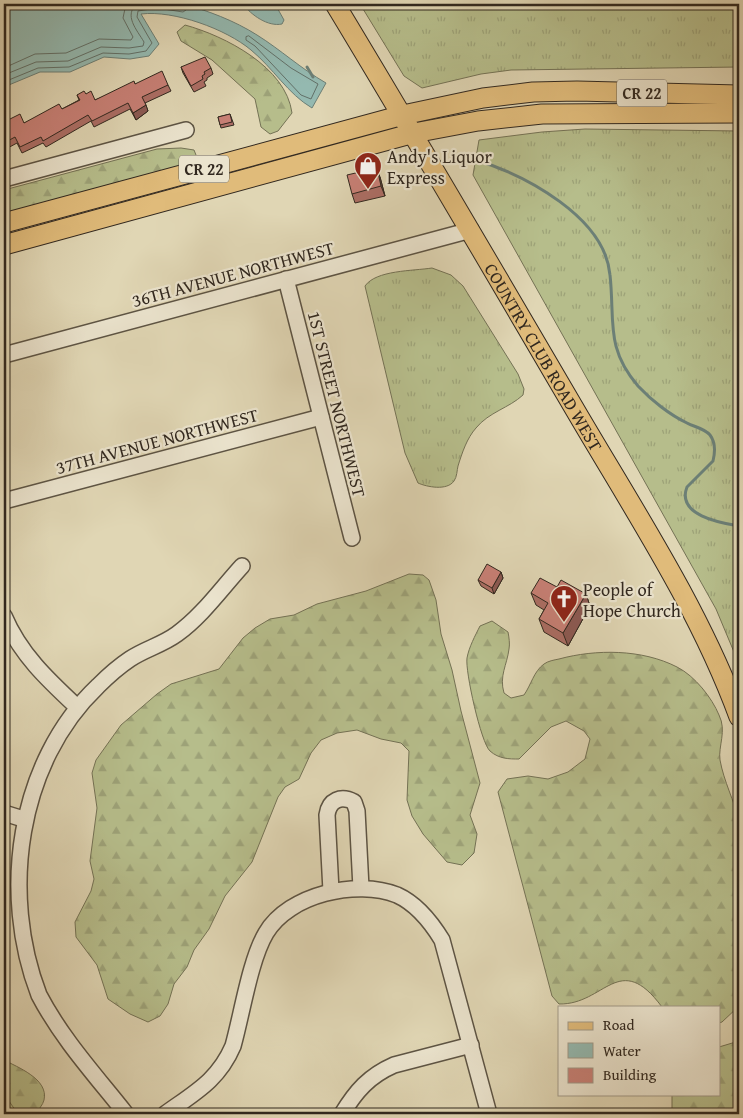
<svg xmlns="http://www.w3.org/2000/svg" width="743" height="1118" font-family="'Gentium Book Plus',serif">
<defs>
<pattern id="grass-tufts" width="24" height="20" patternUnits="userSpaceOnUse" patternTransform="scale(1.25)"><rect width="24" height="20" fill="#b6bd8b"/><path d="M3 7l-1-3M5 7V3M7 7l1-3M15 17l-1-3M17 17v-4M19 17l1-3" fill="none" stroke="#9da278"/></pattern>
<pattern id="forest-firs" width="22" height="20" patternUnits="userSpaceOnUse" patternTransform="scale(1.25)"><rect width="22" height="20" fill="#b6bd8b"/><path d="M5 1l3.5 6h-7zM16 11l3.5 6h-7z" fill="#9da278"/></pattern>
</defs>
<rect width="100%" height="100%" fill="#e0d6b4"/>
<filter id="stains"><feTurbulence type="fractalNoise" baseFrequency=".004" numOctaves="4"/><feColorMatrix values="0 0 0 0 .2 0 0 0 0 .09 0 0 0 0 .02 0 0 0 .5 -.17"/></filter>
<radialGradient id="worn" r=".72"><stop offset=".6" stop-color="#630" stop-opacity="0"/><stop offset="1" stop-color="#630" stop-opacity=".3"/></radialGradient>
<g fill="url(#grass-tufts)" stroke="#747255">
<polygon points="360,4 739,4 739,67 511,70 481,74 422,88 404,76"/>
<polygon points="585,129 739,131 739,664 716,609 473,175 479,140 542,132"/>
<path d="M432,268l19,7 12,11 55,88 6,15 -1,6c-14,13 -34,17 -47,33 -9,10 -14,25 -18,38 -1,4 -1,11 -4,15 -7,10 -27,6 -36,2l-13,-30 -40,-167c11,-16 48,-15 67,-18z"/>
</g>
<g fill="url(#forest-firs)" stroke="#747255">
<path d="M185,25c40,11 101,42 107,88l-14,18 -8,3 -9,-7 -6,-28 -43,-39 -31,-19 -4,-9z"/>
<polygon points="181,148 194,150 198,160 194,168 4,217 4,190 157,149"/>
<polygon points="409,574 423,575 429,580 436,600 441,634 452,670 461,711 480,783 470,815 477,834 474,853 462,865 447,862 423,834 412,816 407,800 409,751 401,743 381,739 357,730 337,733 321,740 311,753 299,779 285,787 278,797 252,862 225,896 209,929 194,950 187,967 174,984 168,1004 160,1016 148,1022 130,1014 108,999 97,965 76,937 75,922 91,891 94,879 90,861 97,808 92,773 96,760 121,725 157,694 171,684 219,669 243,638 255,628 270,619 294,615 317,604 366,591"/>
<path d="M492,621l16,11c1,5 2,12 1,17 -2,16 -10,27 -5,44l7,5 13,-3c7,-10 10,-24 20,-31 4,-3 10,-4 15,-5 37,-10 83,-10 118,8 18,9 35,31 42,48 8,16 -1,31 1,45 4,22 14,40 19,61v185l-17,16 -3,1v-16h-57c-43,-58 -57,-2 -103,-3l-7,-8 -54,-204 9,-13 21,-3 20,3 20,-7 17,-13 5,-20 -6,-8 -18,-10 -15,6 -32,32c-10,0 -20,0 -29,-8 -9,-8 -25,-80 -23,-93 2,-11 8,-22 13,-32z"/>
<polygon points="739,1041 739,1114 672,1114 672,1094 719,1094 719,1047"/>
<path d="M4,1060c13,7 45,19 40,40 -1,5 -6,9 -7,14h-33z"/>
</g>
<polygon fill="#b6bd8b" stroke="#747255" points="4,1094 18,1114 4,1114"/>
<g fill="#94b9b0" stroke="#6c7f76">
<path d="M4,4h178c25,6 53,17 75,31 24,15 43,33 69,48l-14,25c-24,-14 -39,-40 -61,-58 -25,-21 -77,-40 -110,-36l18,30 -10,12 -19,3 -26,-2 -34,15h-30l-36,15z"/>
<path d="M243,4h32l9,16 -2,4c-14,3 -31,-9 -39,-20z"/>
</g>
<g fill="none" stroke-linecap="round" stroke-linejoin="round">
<g stroke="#627068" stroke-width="1">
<polygon points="249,36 291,68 318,84 311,99 301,95 255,46 246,40 246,37"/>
<polyline points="4,68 35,54 66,53 99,39 131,40 133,37 123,18 126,4"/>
<path d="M4,75l32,-13 32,-1 33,-14 28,1 14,-2 1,-4c-7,-12 -21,-27 -7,-38"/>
<polyline points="4,82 38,68 69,67 103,53 129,54 146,51 152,43 137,17 138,11 157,8 183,12 186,10 184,4"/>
</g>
<g stroke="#6c7f76" stroke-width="3">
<polyline points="307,67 313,77"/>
<path d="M476,160c49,15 129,57 134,115 5,45 -5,73 28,111 13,14 32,29 49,37 7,4 17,5 23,12 6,8 5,18 3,26l-26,26c-11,28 33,36 52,39"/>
</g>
<defs>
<g id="minor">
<polyline points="4,179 186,130"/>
<polyline points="286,279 352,538"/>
<polyline points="4,355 471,230"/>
<polyline points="4,501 321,417"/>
<path d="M4,616c16,38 44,64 73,91"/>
<polyline points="4,813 20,818"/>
<path d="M331,891l-4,-76c2,-15 14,-20 27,-13l3,9 4,77"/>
<path d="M126,1114c-30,-38 -64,-75 -87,-119 -39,-101 -22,-232 59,-309 10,-10 20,-19 32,-27 15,-10 32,-14 47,-25 25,-18 44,-45 65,-68"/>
<path d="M165,1114c29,-21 53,-33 68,-68 9,-32 17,-86 33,-113 23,-39 91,-54 131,-38 20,9 34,27 45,45l47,174"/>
<path d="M342,1114c14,-23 27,-38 52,-49l77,-20"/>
</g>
<g id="major">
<path id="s1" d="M335,4c81,134 160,269 239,404 59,101 125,200 165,309"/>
<polyline points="4,223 403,115 483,98 533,92 577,91 739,95"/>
<polyline points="4,245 414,133 478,121 542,114 739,113"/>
</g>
</defs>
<use href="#minor" stroke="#5d5444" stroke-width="18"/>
<use href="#major" stroke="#31281f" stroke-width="21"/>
<use href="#minor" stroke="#ebe4ce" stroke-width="15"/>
<use href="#major" stroke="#e0bb7a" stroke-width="19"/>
</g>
<g fill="#ac6e65" stroke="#31281f">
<polygon points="181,67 211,68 213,74 207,78 207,80 204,82 206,86 194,92 183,73"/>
<polygon points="135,84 168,85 171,91 145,103 148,111 136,120 130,109 94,127 91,121 46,147 43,143 22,153 17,143 4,150 4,122 24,123 62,109 79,100 77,95 86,94 95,100"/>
<polygon points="230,114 234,125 221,128 218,117"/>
<polygon points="380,177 385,196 355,203 352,194"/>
<polygon points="501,572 503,578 494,594 481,586 478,580"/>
<polygon points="557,587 586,594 590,606 568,646 544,632 539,619 544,610 536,605 531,593"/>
</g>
<g fill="#8c5a53" stroke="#31281f">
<polygon points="146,105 148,111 136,120 133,113"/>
<polygon points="377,168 380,177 385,196 381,186"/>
<polygon points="501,572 503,578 494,594 492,588"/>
<polygon points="586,594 590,606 568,646 563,633"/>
</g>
<g fill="#c88076" stroke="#31281f">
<polygon points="205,57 211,68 204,72 205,74 202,76 203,79 191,86 181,67"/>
<polygon points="162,71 168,85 142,97 146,105 133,113 128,103 92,121 88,115 43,141 41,137 20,147 15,137 4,143 4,122 20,114 24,123 59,104 62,109 80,100 77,95 84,91 86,94 91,91 95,100 134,81 135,84"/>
<polygon points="230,114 232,122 220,125 218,117"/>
<polygon points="377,168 381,186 352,194 347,175"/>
<polygon points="487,564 501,572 492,588 478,580"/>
<polygon points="540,578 557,587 561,580 586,594 563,633 539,619 548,603 531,593"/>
</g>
<defs>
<symbol id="shop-pin" viewBox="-11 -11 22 30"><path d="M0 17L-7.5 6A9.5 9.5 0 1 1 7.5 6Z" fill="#8f2418" stroke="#ebe4ce"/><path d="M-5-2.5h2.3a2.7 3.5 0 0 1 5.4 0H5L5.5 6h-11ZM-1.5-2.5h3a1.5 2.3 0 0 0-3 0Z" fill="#fff"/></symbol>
<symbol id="church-pin" viewBox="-11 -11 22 30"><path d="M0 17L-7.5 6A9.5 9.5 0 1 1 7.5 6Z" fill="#8f2418" stroke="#ebe4ce"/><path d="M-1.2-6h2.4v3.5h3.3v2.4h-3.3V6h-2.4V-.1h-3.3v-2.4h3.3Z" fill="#fff"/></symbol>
</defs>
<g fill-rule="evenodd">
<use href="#shop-pin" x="352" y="150" width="32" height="43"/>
<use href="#church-pin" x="548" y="583" width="32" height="43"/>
</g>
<g text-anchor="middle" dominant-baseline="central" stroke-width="4.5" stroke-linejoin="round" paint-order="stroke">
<g fill="#ebe4ce" stroke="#696054" stroke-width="1">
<rect x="617" y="79.5" width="50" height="27" rx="4"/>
<rect x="179" y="155.5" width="50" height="27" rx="4"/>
</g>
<g font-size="16" font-weight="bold" fill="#31281f">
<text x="642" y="93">CR 22</text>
<text x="204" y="169">CR 22</text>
</g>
<g font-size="18" fill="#31281f" stroke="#ebe4ce" text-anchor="start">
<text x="387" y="156">Andy's Liquor<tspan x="387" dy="21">Express</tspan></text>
<text x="583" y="589">People of<tspan x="583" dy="21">Hope Church</tspan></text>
</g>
<g font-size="18" fill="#31281f" stroke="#ebe4ce">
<text transform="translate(233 274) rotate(-15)">36TH AVENUE NORTHWEST</text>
<text stroke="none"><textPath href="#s1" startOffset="410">COUNTRY CLUB ROAD WEST</textPath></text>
<text transform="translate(337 404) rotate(76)">1ST STREET NORTHWEST</text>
<text transform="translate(157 441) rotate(-15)">37TH AVENUE NORTHWEST</text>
</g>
</g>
<rect width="743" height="1118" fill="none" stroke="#e0d6b4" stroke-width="20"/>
<rect x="5" y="5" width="733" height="1108" fill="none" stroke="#31281f" stroke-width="2.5"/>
<rect x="10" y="10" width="723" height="1098" fill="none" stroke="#31281f"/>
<rect x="558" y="1006" width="162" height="90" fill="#ebe4ce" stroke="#a19988"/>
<rect x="568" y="1022" width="25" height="8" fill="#e0bb7a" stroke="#a19988"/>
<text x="603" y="1030" font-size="15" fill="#31281f">Road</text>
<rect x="568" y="1043" width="25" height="15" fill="#94b9b0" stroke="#a19988"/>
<text x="603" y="1056" font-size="15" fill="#31281f">Water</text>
<rect x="568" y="1068" width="25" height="15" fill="#c88076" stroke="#a19988"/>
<text x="603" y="1080" font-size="15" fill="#31281f">Building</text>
<rect width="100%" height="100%" filter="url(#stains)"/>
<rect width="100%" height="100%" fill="url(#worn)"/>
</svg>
